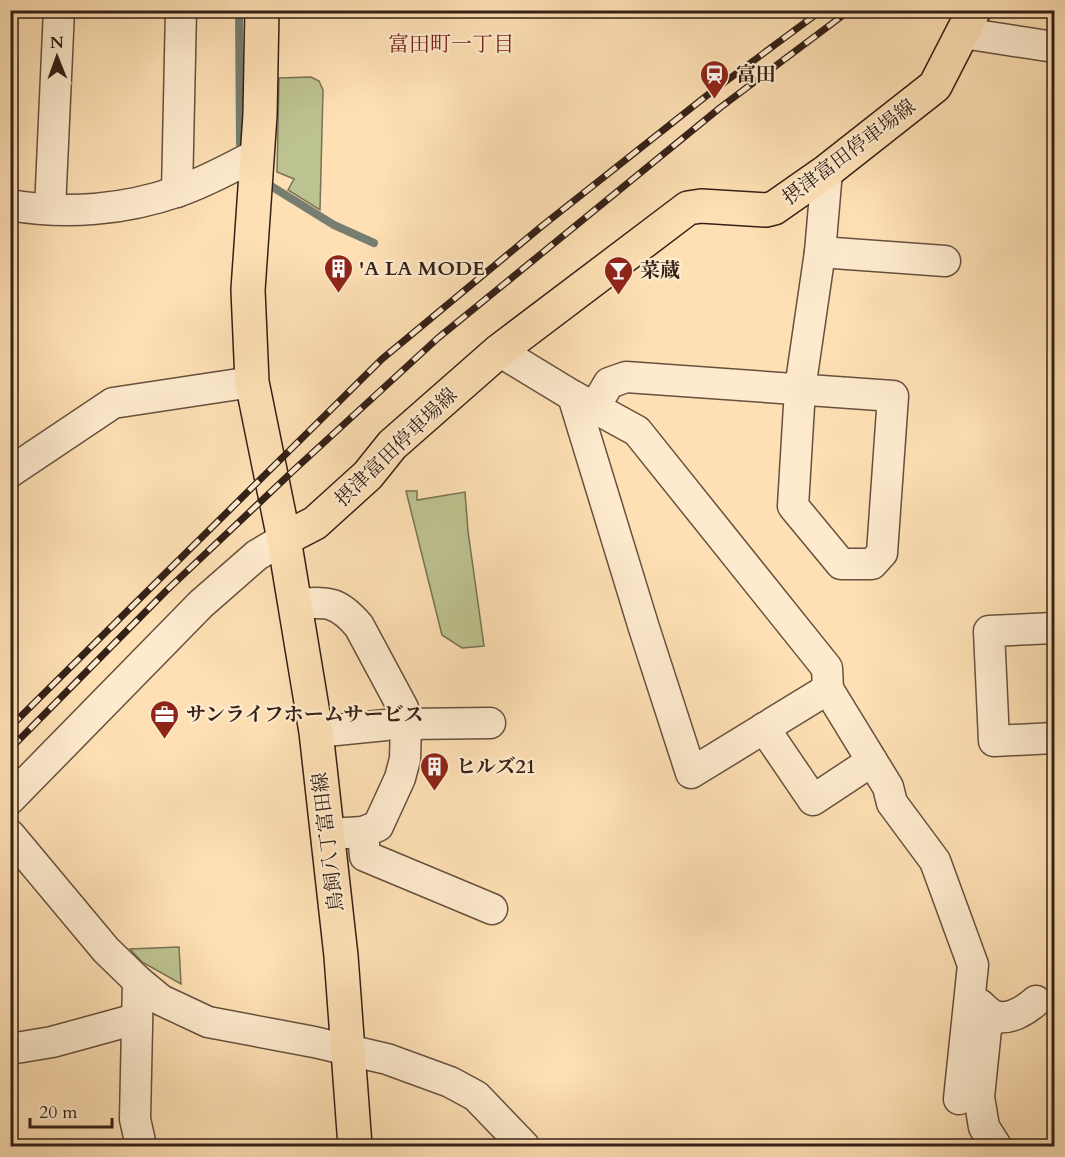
<svg xmlns="http://www.w3.org/2000/svg" width="1065" height="1157" font-family="Cardo,'Noto Serif JP',serif">
<rect width="100%" height="100%" fill="#fee0b4"/>
<filter id="stains"><feTurbulence type="fractalNoise" baseFrequency=".00333" numOctaves="4"/><feColorMatrix values="0 0 0 0 .2 0 0 0 0 .09 0 0 0 0 .02 0 0 0 .5 -.17"/></filter>
<radialGradient id="worn" r=".72"><stop offset=".6" stop-color="#630" stop-opacity="0"/><stop offset="1" stop-color="#630" stop-opacity=".3"/></radialGradient>
<g fill="#bdc390" stroke="#787254" stroke-width="1.5">
<polygon points="311,77 319,81 323,90 320,210 288,190 294,179 277,172 279,78"/>
<polygon points="406,491 417,491 417,500 465,492 468,531 484,646 462,648 442,635"/>
<polygon points="179,947 181,984 142,962 130,949"/>
</g>
<g fill="none" stroke-linecap="round" stroke-linejoin="round">
<g stroke="#757e70" stroke-width="8">
<polyline points="239,10 240,144"/>
<polyline points="271,186 334,225 374,243"/>
</g>
<defs>
<g id="minor">
<polyline points="963,33 1054,47"/>
<polyline points="177,192 181,10"/>
<path d="M10,205c56,10 115,5 169,-14 27,-9 53,-24 79,-37"/>
<polyline points="50,209 59,10"/>
<polyline points="820,252 945,261"/>
<polyline points="499,351 573,396 637,431 827,668 828,689 888,787 892,803 935,861 973,965 959,1099"/>
<polyline points="573,396 644,628 691,773 828,689"/>
<polyline points="594,408 609,383 626,377 893,396 882,553 872,564 841,564 793,506 800,389 820,252 827,171"/>
<polyline points="10,472 113,403 252,382"/>
<path d="M295,604c32,-2 42,-4 64,22l44,82 3,16 -1,35 -5,19 -22,48 -15,6 -35,2"/>
<polyline points="1054,628 989,631 994,741 1054,738"/>
<polyline points="406,724 490,723"/>
<polyline points="764,728 813,800 872,761"/>
<polyline points="316,732 386,725"/>
<polyline points="10,799 201,604 257,555 284,539"/>
<polyline points="363,832 365,856 492,909"/>
<polyline points="10,835 106,950 138,981 161,1000 208,1022 314,1042 387,1059 450,1082 476,1096 524,1146"/>
<polyline points="138,981 135,1119 141,1146"/>
<path d="M979,1004c4,3 10,10 16,12 14,5 31,-6 41,-15"/>
<polyline points="994,1016 986,1029 979,1097 984,1127 996,1146"/>
<polyline points="10,1049 52,1042 136,1019"/>
</g>
<g id="major">
<polyline points="262,10 260,115 248,290 252,382 284,539 316,732 341,956 355,1146"/>
<polyline points="284,539 315,523 368,475 392,445 499,351 688,208 701,206 766,210 774,208 827,171 935,86 974,10"/>
</g>
</defs>
<use href="#minor" stroke="#66503e" stroke-width="33"/>
<use href="#major" stroke="#342017" stroke-width="36"/>
<use href="#minor" stroke="#feebce" stroke-width="30"/>
<use href="#major" stroke="#fee0b4" stroke-width="33"/>
<defs>
<g id="rail">
<polyline points="10,727 382,359 542,226 710,93 822,10"/>
<polyline points="10,749 166,591 294,470 438,338 721,107 850,10"/>
</g>
</defs>
<use href="#rail" stroke="#342017" stroke-width="7"/>
<use href="#rail" stroke="#feebce" stroke-width="4.5" stroke-dasharray="14" stroke-linecap="butt"/>
</g>
<defs>
<symbol id="station-pin" viewBox="-11 -11 22 30"><path d="M0 17L-7.5 6A9.5 9.5 0 1 1 7.5 6Z" fill="#8f2418" stroke="#feebce"/><path d="M-3-6H3Q5-6 5-4V2Q5 4 3 4L4.5 6H3L1.5 4h-3L-3 6H-4.5L-3 4Q-5 4-5 2V-4Q-5-6-3-6ZM-3.5-4v3h7v-3ZM-3.5 1v1.5H-2V1ZM2 1v1.5H3.5V1Z" fill="#fff"/></symbol>
<symbol id="building-pin" viewBox="-11 -11 22 30"><path d="M0 17L-7.5 6A9.5 9.5 0 1 1 7.5 6Z" fill="#8f2418" stroke="#feebce"/><path d="M-4-6H4V6H1V3H-1V6H-4ZM-2.5-4.3h1.7v1.8h-1.7ZM.8-4.3h1.7v1.8H.8ZM-2.5-1h1.7V.8h-1.7ZM.8-1h1.7V.8H.8Z" fill="#fff"/></symbol>
<symbol id="bar-pin" viewBox="-11 -11 22 30"><path d="M0 17L-7.5 6A9.5 9.5 0 1 1 7.5 6Z" fill="#8f2418" stroke="#feebce"/><path d="M-6-5H6L.8 .8V4.5H3.5V6h-7V4.5H-.8V.8Z" fill="#fff"/></symbol>
<symbol id="office-pin" viewBox="-11 -11 22 30"><path d="M0 17L-7.5 6A9.5 9.5 0 1 1 7.5 6Z" fill="#8f2418" stroke="#feebce"/><path d="M-6-3h4V-5.5h4V-3h4V5H-6ZM-1-4.5V-3h2v-1.5ZM-6 0V1H6V0Z" fill="#fff"/></symbol>
</defs>
<g fill-rule="evenodd">
<use href="#station-pin" x="698" y="58" width="33" height="45"/>
<use href="#building-pin" x="322" y="252" width="33" height="45"/>
<use href="#bar-pin" x="602" y="254" width="33" height="45"/>
<use href="#office-pin" x="148" y="698" width="33" height="45"/>
<use href="#building-pin" x="418" y="750" width="33" height="45"/>
</g>
<g text-anchor="middle" dominant-baseline="central" stroke-width="4.5" stroke-linejoin="round" paint-order="stroke">
<g font-size="20" font-weight="bold" fill="#342017" stroke="#feebce" text-anchor="start">
<text x="736" y="74">富田</text>
<text x="359" y="268">'A LA MODE</text>
<text x="640" y="270">菜蔵</text>
<text x="186" y="714">サンライフホームサービス</text>
<text x="456" y="766">ヒルズ21</text>
</g>
<g font-size="20" fill="#342017" stroke="#feebce">
<text transform="translate(849 152) rotate(-37)">摂津富田停車場線</text>
<text transform="translate(396 447) rotate(-44)">摂津富田停車場線</text>
<text transform="translate(328 842) rotate(-97)">鳥飼八丁富田線</text>
</g>
<g font-size="21" fill="#7a1f14" stroke="#feebce">
<text x="451" y="44">富田町一丁目</text>
</g>
</g>
<rect width="1065" height="1157" fill="none" stroke="#fee0b4" stroke-width="36"/>
<rect x="12" y="12" width="1041" height="1133" fill="none" stroke="#342017" stroke-width="3"/>
<rect x="18" y="18" width="1029" height="1121" fill="none" stroke="#342017" stroke-width="1.5"/>
<g transform="translate(57 57) rotate(359)" stroke="#feebce" stroke-width="4.5" paint-order="stroke">
<path d="M0-4.5L10 22L0 15L-10 22Z" fill="#342017"/>
<text y="-9" font-size="16" font-weight="bold" text-anchor="middle" fill="#342017">N</text>
</g>
<path d="M30 1118v9h82v-9" fill="none" stroke="#342017" stroke-width="3"/>
<text x="39" y="1118" font-size="18" fill="#342017" stroke="#feebce" stroke-width="4.5" paint-order="stroke">20 m</text>
<rect width="100%" height="100%" filter="url(#stains)"/>
<rect width="100%" height="100%" fill="url(#worn)"/>
</svg>
